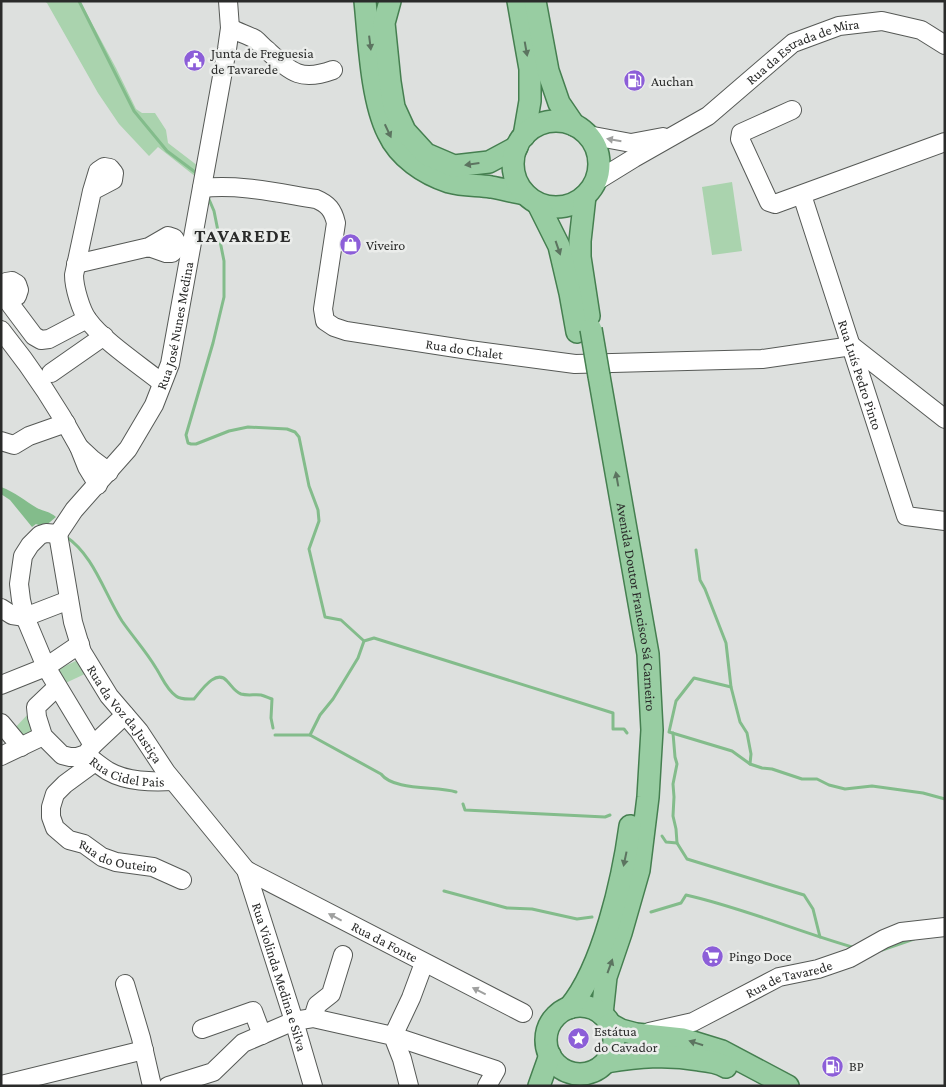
<svg xmlns="http://www.w3.org/2000/svg" width="946" height="1087" font-family="'Crimson Pro',serif">
<rect width="100%" height="100%" fill="#dde0de"/>
<g fill="#aad3ae">
<polygon points="44,1 80,1 116,68 136,109 142,113 155,113 166,130 168,143 198,166 196,177 158,147 149,156 119,124 98,93 47,3"/>
<polygon points="732,182 742,251 712,255 702,187"/>
<polygon points="80,659 87,673 57,687 50,673"/>
<polygon points="30,712 43,736 21,747 12,731"/>
</g>
<path fill="#83bc8b" d="M1,487c14,5 24,14 36,21 8,4 12,3 19,9l-12,10 -8,-3 -4,3 -22,-27 -9,-6z"/>
<g fill="none" stroke-linecap="round" stroke-linejoin="round">
<g stroke="#83bc8b" stroke-width="3">
<polyline points="79,1 134,111 167,151 195,172"/>
<polyline points="208,197 214,211 224,261 224,297 213,343 186,435 188,443 191,444 196,444 229,431 248,427 287,429 295,432 299,437 309,486 318,510 319,521 309,549 325,617 341,620 364,641"/>
<path d="M65,536c29,19 39,57 57,85 11,16 24,30 34,47 6,9 10,21 20,28 5,4 12,3 18,3 7,-8 22,-31 33,-18 5,5 7,10 14,13 7,2 14,0 20,1 4,1 8,3 11,4l-1,19 2,10"/>
<polyline points="696,550 700,580 705,589 726,643 731,687 740,722 747,733 751,754 750,764"/>
<polyline points="731,687 694,678 676,701 669,732 732,751 750,764 762,768 772,769 802,779 817,779 829,785 845,789 872,786 923,793 945,799"/>
<polyline points="673,733 675,757 677,764 673,784 674,797 673,816 676,829 677,843 687,859 804,895 813,909 820,937"/>
<polyline points="275,735 310,735 320,715 333,699 358,658 364,641 374,638 613,713 613,729 624,729 627,733"/>
<path d="M310,735l71,39c13,17 55,12 75,18"/>
<polyline points="463,804 465,810 605,817 610,815"/>
<polyline points="662,836 666,842 677,843"/>
<polyline points="444,891 507,908 532,909 577,919 592,917"/>
<path d="M651,912l30,-9 5,-8c58,13 113,37 170,53"/>
<polyline points="882,950 914,939"/>
</g>
<defs>
<g id="minor">
<path d="M230,28c8,4 17,7 25,11 4,3 8,8 12,11 24,22 33,32 66,20"/>
<polyline points="792,110 741,133 740,139 769,202 775,204 945,142"/>
<polyline points="588,135 631,143 663,137"/>
<path id="s1" d="M595,182l39,-24 74,-42 85,-73 46,-17 43,-5 39,9 24,15"/>
<path id="s2" d="M202,188c39,-4 76,5 114,11 12,5 17,11 20,24l-13,86 2,12 9,6 12,4 123,19 106,14 187,-5 90,-13"/>
<path d="M92,191l21,-11 1,-7 -4,-5 -6,-1 -6,4 -6,20 -18,84c0,12 7,36 14,45 15,21 53,46 74,63"/>
<path id="s3" d="M802,195l104,321 39,5"/>
<polyline points="76,264 149,247 168,236 174,238 177,243 176,249 172,253 166,253 149,247"/>
<polyline points="1,292 34,336 41,340 49,339 87,319"/>
<polyline points="1,292 2,286 6,282 12,281 17,284 19,290 17,296 11,299 5,297"/>
<path d="M1,330c29,36 56,76 78,117"/>
<polyline points="852,346 945,419"/>
<polyline points="51,373 104,336"/>
<polyline points="1,441 14,445 29,436 66,423"/>
<polyline points="98,485 87,467 79,447 93,460 109,472"/>
<path id="s4" d="M58,534l15,88 9,30 27,44 30,35 27,41 80,98 48,151 19,65"/>
<path id="s5" d="M58,534l16,-24 54,-61 26,-44 16,-41 57,-315 3,-21 -2,-27"/>
<polyline points="58,534 46,533 40,535 30,545 23,556 19,584 21,600 25,617 46,667 93,745"/>
<polyline points="1,608 12,615 25,617 69,600"/>
<polyline points="1,685 46,667 80,644"/>
<polyline points="57,687 36,707 37,717 43,736 62,755 70,757 77,757 86,754 93,745 125,715"/>
<polyline points="1,723 21,747"/>
<path id="s6" d="M86,755c7,5 14,11 22,16 19,11 44,11 65,10"/>
<polyline points="1,756 43,736"/>
<path id="s7" d="M95,762l-30,22 -10,10 -4,13v10l4,11 14,12 15,4 18,13 14,5 37,5 29,13"/>
<path id="s8" d="M246,870l277,143"/>
<polyline points="424,963 411,998 393,1036 496,1070 487,1086"/>
<polyline points="125,984 141,1038 152,1086"/>
<polyline points="313,1018 317,1005 331,994 343,955"/>
<polyline points="202,1029 253,1011 262,1035"/>
<path id="s9" d="M649,1032l44,-10 86,-45 39,-8 32,-11 34,-19 17,-7 44,-5"/>
<polyline points="1,1085 144,1050"/>
<polyline points="168,1086 213,1072 243,1043 294,1021 313,1018 393,1036 402,1059 409,1086"/>
</g>
<g id="major">
<path d="M365,1c4,39 6,98 23,132 11,24 36,41 61,49 14,4 28,3 42,5 11,2 23,5 34,7"/>
<polyline points="390,1 384,23 390,82 394,107 405,131 426,154 454,166 489,162 517,147"/>
<polyline points="518,1 530,69 530,101 524,136"/>
<polyline points="535,1 548,71 559,103 574,125"/>
<circle cx="556" cy="164" r="43"/>
<polyline points="585,196 580,241 580,257 589,316"/>
<polyline points="538,204 559,246 570,293 577,332"/>
<path id="s10" d="M599,376l49,278 4,76 -4,67 -9,73 -18,63 -15,44 -4,37"/>
<circle cx="580" cy="1040" r="34"/>
<path d="M569,1008c34,-40 54,-130 61,-182"/>
<polyline points="610,1024 621,1030 636,1034 683,1039 722,1051 788,1086"/>
<path d="M606,1062c33,-5 60,-8 93,-2 10,1 19,2 27,7"/>
<polyline points="539,1086 550,1055"/>
</g>
</defs>
<use href="#minor" stroke="#565956" stroke-width="20"/>
<use href="#major" stroke="#457f50" stroke-width="24"/>
<use href="#minor" stroke="#fff" stroke-width="18"/>
<use href="#major" stroke="#98cda2" stroke-width="21"/>
<defs>
<polyline id="major-bridge" points="591,329 599,376"/>
</defs>
<use href="#major-bridge" stroke="#457f50" stroke-width="24" stroke-linecap="butt"/>
<use href="#major-bridge" stroke="#98cda2" stroke-width="21"/>
</g>
<defs><path id="oneway-solid" d="M-6-.8H1V-3.2L6.5 0L1 3.2V.8H-6Z" transform="scale(1.25)"/></defs>
<g fill="#5c7460">
<use href="#oneway-solid" transform="translate(370 43) rotate(83)"/>
<use href="#oneway-solid" transform="translate(526 49) rotate(80)"/>
<use href="#oneway-solid" transform="translate(388 131) rotate(65)"/>
<use href="#oneway-solid" transform="translate(472 164) rotate(172)"/>
<use href="#oneway-solid" transform="translate(558 248) rotate(71)"/>
<use href="#oneway-solid" transform="translate(617 479) rotate(-100)"/>
<use href="#oneway-solid" transform="translate(625 859) rotate(102)"/>
<use href="#oneway-solid" transform="translate(610 966) rotate(-70)"/>
<use href="#oneway-solid" transform="translate(696 1043) rotate(-162)"/>
</g>
<g fill="#9fa09f">
<use href="#oneway-solid" transform="translate(614 140) rotate(-170)"/>
<use href="#oneway-solid" transform="translate(335 917) rotate(-152)"/>
<use href="#oneway-solid" transform="translate(479 991) rotate(-153)"/>
</g>
<defs>
<symbol id="civic-disc" viewBox="-11 -11 22 22"><circle r="9.5" fill="#8c5ed8" stroke="#ebedeb"/><path d="M-.6-6.5H3V-4.5H.6V-3L4-1V1h2V6H-6V1h2V-1L-.6-3ZM-1.2 2.5V6h2.4V2.5Z" fill="#fff"/></symbol>
<symbol id="fuel-disc" viewBox="-11 -11 22 22"><circle r="9.5" fill="#8c5ed8" stroke="#ebedeb"/><path d="M-5.5-6h7V0h2V4h1.3V-2.5L3-4.5l.8-.8L6-3V5H2.5V1h-1V6h-7ZM-4.2-4.7v3.2H.2V-4.7Z" fill="#fff"/></symbol>
<symbol id="shop-disc" viewBox="-11 -11 22 22"><circle r="9.5" fill="#8c5ed8" stroke="#ebedeb"/><path d="M-5-2.5h2.3a2.7 3.5 0 0 1 5.4 0H5L5.5 6h-11ZM-1.5-2.5h3a1.5 2.3 0 0 0-3 0Z" fill="#fff"/></symbol>
<symbol id="supermarket-disc" viewBox="-11 -11 22 22"><circle r="9.5" fill="#8c5ed8" stroke="#ebedeb"/><path d="M-6-5.5h2.5l.6 2H6L4.5 2H-2.5L-4.4-4H-6ZM-1.5 3.2a1.3 1.3 0 1 0 .1 0ZM3 3.2a1.3 1.3 0 1 0 .1 0Z" fill="#fff"/></symbol>
<symbol id="sight-disc" viewBox="-11 -11 22 22"><circle r="9.5" fill="#8c5ed8" stroke="#ebedeb"/><path d="M0-6L1.8-2.2L6-1.7L2.9 1.2L3.7 5.4L0 3.3L-3.7 5.4L-2.9 1.2L-6-1.7L-1.8-2.2Z" fill="#fff"/></symbol>
</defs>
<g fill-rule="evenodd">
<use href="#civic-disc" x="182" y="48" width="25" height="25"/>
<use href="#fuel-disc" x="622" y="68" width="25" height="25"/>
<use href="#shop-disc" x="338" y="232" width="25" height="25"/>
<use href="#supermarket-disc" x="700" y="944" width="25" height="25"/>
<use href="#sight-disc" x="566" y="1026" width="25" height="25"/>
<use href="#fuel-disc" x="820" y="1054" width="25" height="25"/>
</g>
<g text-anchor="middle" dominant-baseline="central" stroke-width="5" stroke-linejoin="round" paint-order="stroke">
<g font-size="14" fill="#2a2b2a" stroke="#ebedeb" text-anchor="start">
<text x="211" y="53">Junta de Freguesia<tspan x="211" dy="16">de Tavarede</tspan></text>
<text x="651" y="81">Auchan</text>
<text x="366" y="245">Viveiro</text>
<text x="729" y="956">Pingo Doce</text>
<text x="594" y="1031">Estátua<tspan x="594" dy="16">do Cavador</tspan></text>
<text x="849" y="1066">BP</text>
</g>
<g font-size="14" fill="#2a2b2a" stroke="#ebedeb">
<text stroke="none"><textPath href="#s1" startOffset="248">Rua da Estrada de Mira</textPath></text>
<text stroke="none"><textPath href="#s5" startOffset="244">Rua José Nunes Medina</textPath></text>
<text stroke="none"><textPath href="#s2" startOffset="390">Rua do Chalet</textPath></text>
<text stroke="none"><textPath href="#s3" startOffset="189">Rua Luís Pedro Pinto</textPath></text>
<text stroke="none"><textPath href="#s10" startOffset="234">Avenida Doutor Francisco Sá Carneiro</textPath></text>
<text stroke="none"><textPath href="#s4" startOffset="196">Rua da Voz da Justiça</textPath></text>
<text stroke="none"><textPath href="#s6" startOffset="46">Rua Cidel Pais</textPath></text>
<text stroke="none"><textPath href="#s7" startOffset="158">Rua do Outeiro</textPath></text>
<text stroke="none"><textPath href="#s8" startOffset="156">Rua da Fonte</textPath></text>
<text stroke="none"><textPath href="#s4" startOffset="506">Rua Violinda Medina e Silva</textPath></text>
<text stroke="none"><textPath href="#s9" startOffset="151">Rua de Tavarede</textPath></text>
</g>
<g font-size="19" font-weight="bold" letter-spacing="1" fill="#2a2b2a" stroke="#ebedeb">
<text x="243" y="235">TAVAREDE</text>
</g>
</g>
<rect width="946" height="1087" fill="none" stroke="#2a2b2a" stroke-width="5"/>
</svg>
